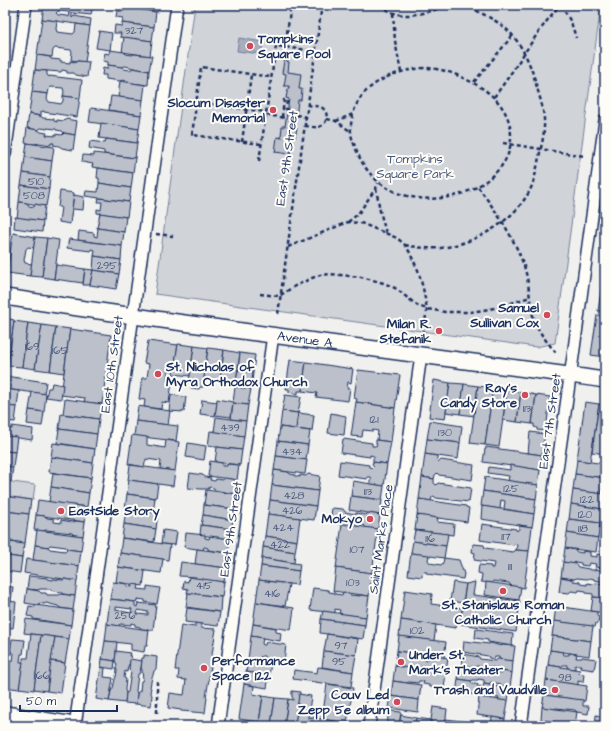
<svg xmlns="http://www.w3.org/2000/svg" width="610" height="731" font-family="'Architects Daughter',sans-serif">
<rect width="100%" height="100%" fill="#f0f0ee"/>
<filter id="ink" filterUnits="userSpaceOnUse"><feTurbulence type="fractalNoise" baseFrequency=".025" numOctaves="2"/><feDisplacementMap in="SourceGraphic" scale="8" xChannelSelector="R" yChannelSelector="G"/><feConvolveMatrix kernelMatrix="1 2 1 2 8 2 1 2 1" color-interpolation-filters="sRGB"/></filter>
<g filter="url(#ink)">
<g fill="#d0d3d8" stroke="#76819b">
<polygon points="195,5 601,5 555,343 536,347 155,294"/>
<polygon points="5,481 35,485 33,500 5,496"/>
</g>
<polygon fill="#a7adbd" stroke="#6f7b97" points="239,38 263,42 261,54 237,51"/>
<g fill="#bbc0ca" stroke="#1b2f5e" fill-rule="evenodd">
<polygon points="5,5 8,5 6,21 5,21"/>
<path d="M44,5h49l-2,10 -19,-2v5l2,-2 17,3 -1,7 -48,-7zM58,11l10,1h2l-1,5 -2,-1 -9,-1 -2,-2z"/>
<polygon points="108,5 159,5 158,12"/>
<polygon points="124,7 156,12 154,27 122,23 123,18 116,17 117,11 124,11"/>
<polygon points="42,19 57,21 56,29 57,32 73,34 75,32 76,24 90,26 85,62 71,60 72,52 71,50 55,48 53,50 52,57 37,55"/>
<polygon points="122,23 154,27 152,41 120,37 121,33 114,33 115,25 122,26"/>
<polygon points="99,31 112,33 110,50 96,48"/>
<polygon points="124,37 152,41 150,56 122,52"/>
<polygon points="110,50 124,52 126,54 132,55 134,54 152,56 149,71 133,68 130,67 125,66 122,67 108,65 108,62 103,61 105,53 109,54"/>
<polygon points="37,55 50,57 51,59 61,60 61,62 70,63 70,61 75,62 78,61 89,62 87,77 76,75 74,73 67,73 67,71 62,70 61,72 35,70"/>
<polygon points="284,61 289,62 288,72 301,74 299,89 302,89 301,100 298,100 295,128 297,128 295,138 292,138 290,154 275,152 277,137 282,138 282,137 281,137 282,126 285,126 289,99 286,98 288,88 289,88 289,86 284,86 286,74 282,73"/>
<polygon points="108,65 122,67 124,69 130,70 133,68 149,71 148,85 131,83 128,81 123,80 120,81 106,79 106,75 102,75 103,68 107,69"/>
<polygon points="35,70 47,71 47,75 49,77 49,76 82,80 80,98 63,96 64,92 63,88 51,87 49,89 48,94 32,92"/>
<polygon points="120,81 145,85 143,100 118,97"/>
<polygon points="32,92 48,94 47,99 49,102 61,104 63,101 63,96 80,98 77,117 44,112 44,111 43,111 41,112 41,116 29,114"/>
<polygon points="111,96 143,100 141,115 109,110"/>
<polygon points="91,108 141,115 139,129 89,122"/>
<polygon points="29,114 40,116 43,118 54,119 54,121 57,122 57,120 64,121 66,119 77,121 75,135 64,133 62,131 56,130 56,129 47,128 47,129 41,128 38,130 27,128"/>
<polygon points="101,123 139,129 137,143 99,138"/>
<polygon points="27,128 38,130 41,132 47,133 46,135 55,136 55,134 62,135 64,133 75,135 73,150 62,148 59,146 53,145 54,143 51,143 51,145 39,143 35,144 25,143"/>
<polygon points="106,139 137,143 135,158 104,154 104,151 89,148 90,141 105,143"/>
<polygon points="27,143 54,147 52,161 25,157"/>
<polygon points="94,153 135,158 133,173 92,167 93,164 82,162 83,155 94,156"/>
<polygon points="25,157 52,161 50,177 23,173"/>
<polygon points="98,168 133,173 131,188 99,183 99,178 97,178"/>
<polygon points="23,173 50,177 49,189 21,185"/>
<polygon points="99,183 131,188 129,202 85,196 86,191 98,192"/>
<polygon points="21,185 49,189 46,206 19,202"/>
<polygon points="60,191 74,193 70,224 59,222 61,207 58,207"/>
<polygon points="74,195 84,197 83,210 72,209"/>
<polygon points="99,198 129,202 127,217 97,213 97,209 101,210 102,202 98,202"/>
<polygon points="19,202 27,203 29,206 34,207 35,204 45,206 43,221 17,218"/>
<polygon points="100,213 126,217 124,232 97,228"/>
<polygon points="15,217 43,221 42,232 14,228"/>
<polygon points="98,228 124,232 122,246 78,240 79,231 94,233 94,236 97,237"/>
<polygon points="13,233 35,237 34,248 28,247 26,249 24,260 25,263 32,264 30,276 7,273"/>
<polygon points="35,237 47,238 42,277 30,276"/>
<polygon points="47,238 59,240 54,279 42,277"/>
<polygon points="69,239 122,246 121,260 94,256 95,250 91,249 91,251 67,248"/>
<polygon points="94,256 121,260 119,274 93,270"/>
<polygon points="605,264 605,311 598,311"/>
<polygon points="56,265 85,269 83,283 54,279"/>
<polygon points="85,269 93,270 90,285 83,285"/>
<polygon points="93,270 119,274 116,289 90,285"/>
<rect x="545" y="313" width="4" height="4"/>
<polygon points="597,315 605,316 605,357 591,355"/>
<polygon points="5,318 14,320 7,373 5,373"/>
<polygon points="14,321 28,323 22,367 8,366"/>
<polygon points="28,323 42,325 35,369 22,367"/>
<polygon points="42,325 56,327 50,371 35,369"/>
<polygon points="56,327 70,329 64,373 50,371"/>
<polygon points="70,329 111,335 102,404 84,402 85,398 61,395"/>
<polygon points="148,341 178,345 174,371 168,370 167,381 172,382 169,403 162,402 161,409 144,407 145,400 139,399 142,378 147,378 149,364 144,363"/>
<polygon points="178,344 194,346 190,376 173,374"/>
<polygon points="194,346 208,348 203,387 200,387 199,389 191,388 192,383 189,383"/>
<polygon points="208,348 224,350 220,380 204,378"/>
<polygon points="224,350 240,353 236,382 220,380"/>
<polygon points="240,353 255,355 253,373 238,370"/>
<polygon points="290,360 306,362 302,391 298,391 298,394 289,392 289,389 286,389"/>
<polygon points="306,362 353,369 351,383 348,382 347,388 350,388 348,401 316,397 317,393 302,391"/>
<polygon points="238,370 253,373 251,389 235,387"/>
<polygon points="358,370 400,375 395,408 356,402 357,399 354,398"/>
<polygon points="5,376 46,382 44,394 5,389"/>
<polygon points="434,380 450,383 445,419 429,417"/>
<polygon points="52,383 63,385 61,399 46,397 48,388 51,388"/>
<polygon points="450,383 464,384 460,414 446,412"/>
<polygon points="464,384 478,386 474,416 460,414"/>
<polygon points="478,386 493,388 485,445 470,443"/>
<polygon points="235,387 251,389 248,405 233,403"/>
<polygon points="493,388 507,390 499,447 485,445"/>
<polygon points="5,389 19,391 17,407 5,406"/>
<polygon points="507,390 521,392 517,422 503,420"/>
<polygon points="32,392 46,394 44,412 29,410"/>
<polygon points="521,392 536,395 532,424 517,422"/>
<polygon points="171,395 186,397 184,412 169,411"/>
<polygon points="285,395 301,397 298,413 282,411"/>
<polygon points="536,395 550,397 546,431 537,430 537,428 534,427 534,424 532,424"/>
<polygon points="65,399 102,404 99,419 63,414"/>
<polygon points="217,399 233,402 231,417 215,415"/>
<polygon points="202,400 217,402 215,416 200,414"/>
<polygon points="356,402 395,408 391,442 377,440 378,431 373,430 373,431 363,430 362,437 351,436"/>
<polygon points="585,402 599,404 590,462 577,460"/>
<polygon points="233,403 248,405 246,421 231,419"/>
<polygon points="599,404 605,404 605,454 592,452"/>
<polygon points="5,406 17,407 15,422 5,421"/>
<polygon points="138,406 170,411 168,425 136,421"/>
<polygon points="29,410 44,412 42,426 27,424"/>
<polygon points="282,411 298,413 296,429 280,427"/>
<polygon points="298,413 314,415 312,431 296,429"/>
<polygon points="331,413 346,416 344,435 328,433"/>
<polygon points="61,414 99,419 97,434 59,429"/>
<polygon points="216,417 246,421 244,436 214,432"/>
<polygon points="136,421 178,426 176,441 134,436"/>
<polygon points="430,421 462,426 460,443 427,439"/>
<polygon points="5,425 9,426 9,428 12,429 12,426 33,429 32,440 5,436"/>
<polygon points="280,427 310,431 308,445 278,441"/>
<polygon points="59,429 97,434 95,449 57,443"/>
<polygon points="210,431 244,436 242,450 208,446"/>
<polygon points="530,432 545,434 542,455 528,453"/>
<polygon points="132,435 147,437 147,445 165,448 166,440 179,442 175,471 160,469 161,461 146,459 144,467 128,464"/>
<polygon points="5,436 17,437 15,452 5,451"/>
<polygon points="343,439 372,443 372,446 375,446 377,445 376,443 376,440 391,442 387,464 373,462 373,458 375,457 374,456 370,455 370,457 341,453"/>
<polygon points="427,439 460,443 458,459 425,454"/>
<polygon points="278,441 308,445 306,460 276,456"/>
<polygon points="53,443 95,449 93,463 51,457"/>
<polygon points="188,443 206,446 204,460 186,457"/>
<polygon points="217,447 242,450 240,465 215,462"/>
<polygon points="486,447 542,455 540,470 483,462 485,449 486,449"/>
<polygon points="5,451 15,452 13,467 5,466"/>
<polygon points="425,454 437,456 437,460 439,462 441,460 474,465 472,480 439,475 437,473 435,475 434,479 422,477"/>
<polygon points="276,456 307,460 305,474 274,470"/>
<polygon points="51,457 93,463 91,478 49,472"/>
<polygon points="577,460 605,464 605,478 575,474"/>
<polygon points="210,461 222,463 222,466 227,466 227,464 239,465 237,480 208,476"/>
<polygon points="340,461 369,465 369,467 372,468 374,466 372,464 373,462 387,464 384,486 370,484 370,480 372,479 371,477 367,477 367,479 338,475"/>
<polygon points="130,465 175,471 173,486 128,480"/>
<polygon points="510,465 540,470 538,485 508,481 509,476 488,473 489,467 510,470"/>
<polygon points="5,466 13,467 11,482 5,481"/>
<polygon points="274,470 288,472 290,474 295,475 295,476 300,477 300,475 306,476 308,474 320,476 318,491 272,485"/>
<polygon points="53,473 91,478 89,493 51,487"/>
<polygon points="190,473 203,475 205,477 211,478 210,480 215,481 216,479 222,480 225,478 237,480 235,494 214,490 214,488 209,487 209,489 201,489 188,488"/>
<polygon points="575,474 605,478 605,490 602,489 601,494 573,490"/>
<polygon points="422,477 434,479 434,483 436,485 438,483 471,488 469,502 436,498 434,496 432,497 431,501 419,499"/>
<polygon points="485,477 538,485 536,499 483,491"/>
<polygon points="129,480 158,484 156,498 127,494"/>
<polygon points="353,481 384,486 382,500 351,496"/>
<polygon points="272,485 318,491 316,506 270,500"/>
<polygon points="51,487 89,493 87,507 49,502"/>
<polygon points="206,490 236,494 234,509 204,505"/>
<polygon points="573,490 604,494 602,509 571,504"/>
<polygon points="483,491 536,499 534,514 504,509 505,501 501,500 500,509 481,506"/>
<polygon points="127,494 155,498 153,513 125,509"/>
<polygon points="5,496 31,500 29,514 5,511"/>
<polygon points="351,496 382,500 380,515 349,510"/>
<polygon points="419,499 466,506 466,507 469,508 467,522 417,515"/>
<polygon points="38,500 87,507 85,522 36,515"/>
<polygon points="270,500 316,506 314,520 268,514"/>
<polygon points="571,504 602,509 600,523 569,519"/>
<polygon points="204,505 234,509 233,520 203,515"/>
<polygon points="482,506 534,514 532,527 481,519"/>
<polygon points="332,508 343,509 345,512 356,514 356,513 366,515 368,513 380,515 378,529 366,528 364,525 353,524 353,523 350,522 348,523 342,522 340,524 330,523"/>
<polygon points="126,509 158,513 156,529 124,524"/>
<polygon points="5,511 29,514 25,543 5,540"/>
<polygon points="268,514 300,518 297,541 265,536"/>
<polygon points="36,515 45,516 47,518 54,519 54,522 61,523 61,520 73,522 76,521 85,522 83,536 74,535 72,533 46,530 43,531 34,530"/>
<polygon points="203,515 233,520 231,529 201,525"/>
<polygon points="417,515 438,518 437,522 454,524 453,535 415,530"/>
<polygon points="569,519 600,523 598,538 567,533"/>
<polygon points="124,524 156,529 154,542 122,538"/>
<polygon points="342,524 378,529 372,573 336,568"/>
<polygon points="482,524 516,529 517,531 519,529 519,525 532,527 529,551 516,550 517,545 514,544 514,545 480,540"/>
<polygon points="201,525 231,529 230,539 200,535"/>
<polygon points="37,530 83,536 81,551 67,549 66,547 50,545 48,547 35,545"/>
<polygon points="163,530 177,532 175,545 161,544"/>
<polygon points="415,530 448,534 446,546 413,541"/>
<polygon points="186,533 205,535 205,538 209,539 210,536 230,539 228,553 208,550 208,548 204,547 203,550 184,547"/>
<polygon points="567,533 598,538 596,552 565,548"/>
<polygon points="265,536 297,541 295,552 263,547"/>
<polygon points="122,538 170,545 168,560 120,553"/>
<polygon points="413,541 446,546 444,558 411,553"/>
<polygon points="10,542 24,544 22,558 8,556"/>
<polygon points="473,544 484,545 485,548 513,552 516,550 529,551 524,588 511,586 509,583 493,581 492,583 481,582 482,574 478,573 479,565 491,566 491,568 493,568 494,563 474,560 475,553 472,552"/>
<polygon points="35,545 48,547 50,549 65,551 67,549 81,551 79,566 33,560"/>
<polygon points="263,547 295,552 294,563 262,558"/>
<polygon points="565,548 575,550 577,552 583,553 583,551 590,552 590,556 597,557 597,554 605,555 605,568 595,567 596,564 589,563 588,566 581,565 581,563 575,562 573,564 563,562"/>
<polygon points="197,549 228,553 226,568 195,564"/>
<polygon points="120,553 163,559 161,573 118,567"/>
<polygon points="411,553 429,555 428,560 430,563 441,565 443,563 444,558 459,560 464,574 463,579 427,574 427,572 424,572 422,574 422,577 408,575"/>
<polygon points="8,556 22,558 20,573 6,571"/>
<polygon points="262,558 300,564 299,571 261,566"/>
<polygon points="26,559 79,566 77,581 24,573"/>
<polygon points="181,562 226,568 224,582 195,579 196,577 179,576"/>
<polygon points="563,562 576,564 578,567 589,569 591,570 595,570 595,569 605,571 605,582 594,580 594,579 590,578 587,579 577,578 574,579 561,577"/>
<polygon points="261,566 299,571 297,585 259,580"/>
<polygon points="118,567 145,571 143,586 116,582"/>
<polygon points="336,568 372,573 369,596 333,591"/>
<polygon points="29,576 47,578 47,579 53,580 53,579 63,580 65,579 77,581 75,596 63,594 62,592 53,591 51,589 40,589 38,590 27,589"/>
<polygon points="189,577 224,582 222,597 187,593 188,589 183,588 184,581 188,582"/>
<polygon points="561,577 571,579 573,581 580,582 580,584 587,585 587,583 593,584 596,583 605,584 605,598 593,597 593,594 586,593 586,591 579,590 578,592 571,591 569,593 559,592"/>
<polygon points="259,580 289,584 285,606 256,602"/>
<polygon points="113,582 127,584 127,586 132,587 132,584 139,585 138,589 147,590 147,586 160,588 157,604 145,602 145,600 137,599 137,602 110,599"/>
<polygon points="453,582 466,584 463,603 450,601"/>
<polygon points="475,582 473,595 520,601 516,632 460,624 466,584"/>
<polygon points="486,582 521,587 519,600 485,595"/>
<polygon points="5,586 13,587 11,601 5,600"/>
<polygon points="313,588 328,590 329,592 335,593 335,594 342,595 343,592 349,593 350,595 360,596 360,595 369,596 366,617 339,614 340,610 335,609 335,613 310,610"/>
<polygon points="27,589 39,591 41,593 46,593 47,595 59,595 61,594 75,596 73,610 60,608 58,606 46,603 44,604 40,603 37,605 25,603"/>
<polygon points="405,590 432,594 431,604 462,608 461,623 457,622 456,628 401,620"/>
<polygon points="188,593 221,597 220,612 186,607"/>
<polygon points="593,597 605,598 605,613 591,611"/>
<path d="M110,599l25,3v4l2,1 1,-4 18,2 -3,25 -12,-1 -1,-2 -5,-1v-2l-4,-1v2l-11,-1 -2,2 -11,-2zM116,607l16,2 -1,4 -15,-3zM138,610l10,2v3l-11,-1z"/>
<polygon points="7,601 16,602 13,628 5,627 5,619"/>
<polygon points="256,602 294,608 291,630 253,624"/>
<polygon points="35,605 73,610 71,625 33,619 33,617 27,616 29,606 35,607"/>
<polygon points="556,606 597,612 597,616 599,617 598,623 596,623 595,627 554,621"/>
<polygon points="187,608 220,612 218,626 185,622"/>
<polygon points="323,611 366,617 365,625 321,619"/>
<polygon points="26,619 71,625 69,639 24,633"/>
<polygon points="321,619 365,625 363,639 320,633"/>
<polygon points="401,620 436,625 434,641 399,636"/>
<polygon points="554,621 593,626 591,641 552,636"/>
<polygon points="195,623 201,624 201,628 216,629 210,667 211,667 206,697 207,697 205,713 181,711 181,710 168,708 170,693 184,695 186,680 178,679 179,670 175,670 181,625 195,627"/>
<polygon points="107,624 149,630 147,646 145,646 144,652 131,650 131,644 105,641"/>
<polygon points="253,624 276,628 276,632 281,633 280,641 251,636"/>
<polygon points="476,629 513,634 512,646 488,642 488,640 475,638"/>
<polygon points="31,634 41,635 34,690 19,688 23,658 28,658"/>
<polygon points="327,634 358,639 356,655 324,651"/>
<polygon points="41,635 55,637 47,691 34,689"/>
<polygon points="251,636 263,638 262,643 263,645 265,645 266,642 286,645 284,662 264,659 264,656 262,656 260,657 260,662 248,660"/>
<polygon points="399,636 446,642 444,658 397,651"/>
<polygon points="552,636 591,641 589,656 550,650"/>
<polygon points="55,637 69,639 65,663 51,661"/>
<polygon points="12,639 25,640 23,654 21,654 20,662 23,662 19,689 5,687 9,660 13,661 14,653 10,653"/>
<polygon points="105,641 117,642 115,661 102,659"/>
<polygon points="464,641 489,644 491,643 501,646 502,645 515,646 513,661 500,660 499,657 495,657 494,659 489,658 488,656 463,652"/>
<polygon points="5,649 11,650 5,687"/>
<polygon points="550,650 563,652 564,655 569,655 569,653 577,654 576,658 582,658 582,657 596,659 594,670 580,668 581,665 575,665 575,669 567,668 567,665 563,665 561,667 548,665"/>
<polygon points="116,651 130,653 129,656 131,656 130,663 128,666 127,672 125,671 124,678 126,679 125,690 126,693 125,703 109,701 111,691 113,688 115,679 116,677 117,670 116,668 117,664 115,661"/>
<polygon points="324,651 356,655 353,672 322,667"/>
<polygon points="397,651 411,653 412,656 422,657 422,659 427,660 427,658 433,659 434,656 448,658 446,673 432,671 431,669 426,668 426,666 421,666 420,668 411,666 409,668 395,666"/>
<polygon points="463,654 479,657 480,659 495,661 498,659 513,661 512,673 498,670 497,668 477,666 475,667 462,666"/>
<polygon points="144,655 157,657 156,669 154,671 153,675 152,677 150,687 151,688 150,692 152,695 151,706 136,704 137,693 140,691 141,681 143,680 142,670 141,667 142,658 144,658"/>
<polygon points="102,659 115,661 114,669 101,667"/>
<polygon points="130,659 142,661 140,673 138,674 136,691 137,693 136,704 125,703 126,693 128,692 131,672 129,670"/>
<polygon points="248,660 271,664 269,675 246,672"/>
<polygon points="51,661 65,663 61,693 47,691"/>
<polygon points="460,665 473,667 474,669 479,670 479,672 485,673 486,669 492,670 492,672 502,673 502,671 512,673 510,687 500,685 501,684 491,682 490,684 484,683 484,680 478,679 478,680 473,680 471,681 458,679"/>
<polygon points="548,665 580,670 579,673 584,674 583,682 578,681 578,685 546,680"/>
<polygon points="395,666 409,668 410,670 420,672 420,674 425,675 425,672 431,673 432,671 446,673 444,688 430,687 429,685 423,684 424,681 419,681 418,683 409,682 407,683 393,681"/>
<polygon points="101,667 105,668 104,677 113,678 109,701 96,699"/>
<polygon points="318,667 353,672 351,687 293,679 294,670 317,673"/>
<polygon points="246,672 269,675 267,688 244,684"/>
<polygon points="458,679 471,681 472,684 478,684 477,686 483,687 484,683 490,684 490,686 500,687 500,685 510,687 508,701 498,700 499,698 488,697 488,698 482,697 483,693 476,692 476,695 471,694 469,696 456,694"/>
<polygon points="546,680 587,686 585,701 544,695"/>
<polygon points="393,681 421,685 419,700 391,696"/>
<polygon points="244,684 254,686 253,694 263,696 259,722 239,719"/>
<polygon points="327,684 353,688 347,723 308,717 309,711 323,713"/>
<polygon points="292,691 300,692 295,726 284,726 288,699 294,700 292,697"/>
<polygon points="299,694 311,696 307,726 295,726"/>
<polygon points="544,695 583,700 583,706 589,706 588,714 577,712 575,710 556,708 553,709 542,707"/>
<polygon points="263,696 275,698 271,725 259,723"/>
<polygon points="391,696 419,700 418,712 389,708"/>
<polygon points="479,697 508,701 505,719 477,715"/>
<polygon points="275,698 288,699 284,726 271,725"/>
<polygon points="433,707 447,709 445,726 430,726"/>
<polygon points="542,707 577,712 575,725 541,720"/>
<polygon points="389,708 391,708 391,711 401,712 399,726 387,726"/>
<polygon points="401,715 416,718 415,726 399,726"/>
<polygon points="596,715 605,717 605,726 595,726"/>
<polygon points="308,717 353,724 352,726 307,726"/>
<polygon points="492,717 505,719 504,726 474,726 475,723 491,726"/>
<polygon points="416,718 431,720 430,726 415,726"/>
<polygon points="446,719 461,721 460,726 445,726"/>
<polygon points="541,720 550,722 549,726 540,726"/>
<polygon points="461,721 475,723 474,726 460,726"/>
<polygon points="550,722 562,724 562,726 549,726"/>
</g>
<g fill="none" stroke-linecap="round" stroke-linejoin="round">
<defs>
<g id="minor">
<polyline points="5,154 26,5"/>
<polyline points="75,726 177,5"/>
<polyline points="218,726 273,335"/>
<polyline points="369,726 421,355"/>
<polyline points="521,726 573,356 605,120"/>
</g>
<g id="secondary">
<path id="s1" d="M5,297c200,31 400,55 600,83"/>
</g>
<polyline id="primary" points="5,715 74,726"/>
</defs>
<use href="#minor" stroke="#1b2f5e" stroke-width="14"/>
<use href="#secondary" stroke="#1b2f5e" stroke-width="18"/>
<use href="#primary" stroke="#1b2f5e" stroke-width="20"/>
<g stroke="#1b2f5e" stroke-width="2.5" stroke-dasharray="4 3" stroke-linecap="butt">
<path d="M380,5c4,3 9,7 14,8 15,6 41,-3 56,-8"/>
<polyline points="561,5 571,22 576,38"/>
<polyline points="393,13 395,41 401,72"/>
<polyline points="285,47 291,5"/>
<polyline points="474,82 513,35"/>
<path d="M494,97c23,-30 41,-64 66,-92"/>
<polyline points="196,102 266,112"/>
<polyline points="266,115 286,118"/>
<polyline points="296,115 307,117"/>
<polyline points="282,117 284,100 287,100 286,109 287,109"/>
<polyline points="327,119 336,121 350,131"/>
<path d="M336,121l17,-7c6,-21 20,-31 39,-39 11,-4 24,-7 36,-7 13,1 26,5 37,11 25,11 46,29 46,58 0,15 -6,27 -17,37 -10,10 -23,17 -36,21 -43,11 -86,-2 -102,-46 -2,-5 -5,-12 -5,-17 -1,-6 1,-13 2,-18"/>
<path d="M305,126c4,0 10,2 13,1 10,-2 12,-15 3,-20 -3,-1 -9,-1 -13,-2"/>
<polyline points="242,142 251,75"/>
<polyline points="503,143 584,156"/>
<polyline points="261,144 192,135 201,67 271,77"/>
<polyline points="259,161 276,46 315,51"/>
<path d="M478,187c18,24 36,50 46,79 6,18 5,39 11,57 5,11 14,21 21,30"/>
<polyline points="376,188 380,211 386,233"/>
<polyline points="348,222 358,214 376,188 378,183"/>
<polyline points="156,234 173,236"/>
<path d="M405,245c11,2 24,4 36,3 34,-5 69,-24 87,-54 6,-10 9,-26 11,-37 2,-10 5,-20 5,-30 1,-12 -3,-27 -7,-39 -4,-17 -12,-38 -24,-52 -11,-14 -32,-23 -48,-31"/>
<polyline points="288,247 348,222 361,223 397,238 405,245 409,251 418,270 423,288 427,309 423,335"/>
<polyline points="260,294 279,296 295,286 312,278 320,275 330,274 361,277 384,283 395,288 418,306 427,309 445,312 471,312 495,308 530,297"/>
<polyline points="278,314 322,5"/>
<polyline points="157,713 157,678"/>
</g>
<use href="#minor" stroke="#fdfcf7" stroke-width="11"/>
<use href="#secondary" stroke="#fdfcf7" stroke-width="15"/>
<use href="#primary" stroke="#fdfcf7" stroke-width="17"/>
</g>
</g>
<g fill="#d1495b" stroke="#fdfcf7" stroke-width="1.5">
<circle cx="250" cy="46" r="4"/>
<circle cx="273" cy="110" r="4"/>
<circle cx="547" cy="315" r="4"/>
<circle cx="439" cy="331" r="4"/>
<circle cx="158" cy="374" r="4"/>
<circle cx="525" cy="395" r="4"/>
<circle cx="61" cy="511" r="4"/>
<circle cx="370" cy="519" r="4"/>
<circle cx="503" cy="591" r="4"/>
<circle cx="401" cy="662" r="4"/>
<circle cx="204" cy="668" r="4"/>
<circle cx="555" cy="690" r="4"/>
<circle cx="397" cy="702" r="4"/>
</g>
<g text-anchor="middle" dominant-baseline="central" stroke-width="4" stroke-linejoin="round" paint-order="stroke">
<g font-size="11" fill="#435379">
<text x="134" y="30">327</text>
<text x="36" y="181">510</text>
<text x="34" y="195">508</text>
<text x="107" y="265">295</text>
<text x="32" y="346">169</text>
<text x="60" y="350">165</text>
<text x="527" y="408">113</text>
<text x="374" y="419">121</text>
<text x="230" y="427">439</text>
<text x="445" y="432">130</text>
<text x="292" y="451">434</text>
<text x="511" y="488">125</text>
<text x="368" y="491">113</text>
<text x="294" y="495">428</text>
<text x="587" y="499">122</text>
<text x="292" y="510">426</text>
<text x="585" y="514">120</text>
<text x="283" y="527">424</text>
<text x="583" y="528">118</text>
<text x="506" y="536">117</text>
<text x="430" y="538">116</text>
<text x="280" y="544">422</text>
<text x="357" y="549">107</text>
<text x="510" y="566">111</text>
<text x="353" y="582">103</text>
<text x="204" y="585">415</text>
<text x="272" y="593">416</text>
<text x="125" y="615">256</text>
<text x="417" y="630">102</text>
<text x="341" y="645">97</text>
<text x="339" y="661">95</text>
<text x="42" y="675">166</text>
<text x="565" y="677">98</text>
</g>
<g font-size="13" font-weight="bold" fill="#1b2f5e" stroke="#fdfcf7" text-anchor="end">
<text x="258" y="39" text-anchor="start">Tompkins<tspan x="258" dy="15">Square Pool</tspan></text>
<text x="265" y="103">Slocum Disaster<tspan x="265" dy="15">Memorial</tspan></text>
<text x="539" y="308">Samuel<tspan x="539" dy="15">Sullivan Cox</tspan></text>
<text x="431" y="324">Milan R.<tspan x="431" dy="15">Stefanik</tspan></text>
<text x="166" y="367" text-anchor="start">St. Nicholas of<tspan x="166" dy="15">Myra Orthodox Church</tspan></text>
<text x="517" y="388">Ray's<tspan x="517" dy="15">Candy Store</tspan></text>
<text x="69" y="511" text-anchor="start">EastSide Story</text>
<text x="362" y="519">Mokyo</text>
<text x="503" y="605" text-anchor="middle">St. Stanislaus Roman<tspan x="503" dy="15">Catholic Church</tspan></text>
<text x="409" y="655" text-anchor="start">Under St.<tspan x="409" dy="15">Mark's Theater</tspan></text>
<text x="212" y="661" text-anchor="start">Performance<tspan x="212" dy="15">Space 122</tspan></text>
<text x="547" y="690">Trash and Vaudville</text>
<text x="389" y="695">Couv Led<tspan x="389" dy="15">Zepp 5e album</tspan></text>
</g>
<g font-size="13" fill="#1b2f5e" stroke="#fdfcf7">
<text transform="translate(287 158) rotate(-82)">East 9th Street</text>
<text stroke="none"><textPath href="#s1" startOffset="303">Avenue A</textPath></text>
<text transform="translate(112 364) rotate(-82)">East 10th Street</text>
<text transform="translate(550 421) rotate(-82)">East 7th Street</text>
<text transform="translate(231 529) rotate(-82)">East 9th Street</text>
<text transform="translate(381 539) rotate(-82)">Saint Marks Place</text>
</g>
<g font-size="13" fill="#48587c" stroke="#fdfcf7">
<text x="415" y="159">Tompkins<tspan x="415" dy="15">Square Park</tspan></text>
</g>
</g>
<rect width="610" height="731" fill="none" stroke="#fdfcf7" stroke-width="20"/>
<rect x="10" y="10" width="590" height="711" fill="none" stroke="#1b2f5e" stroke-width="1.5" filter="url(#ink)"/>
<path d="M20 705v6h97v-6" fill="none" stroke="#1b2f5e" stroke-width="2"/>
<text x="26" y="705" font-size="12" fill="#1b2f5e" stroke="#fdfcf7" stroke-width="3" paint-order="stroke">50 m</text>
</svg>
